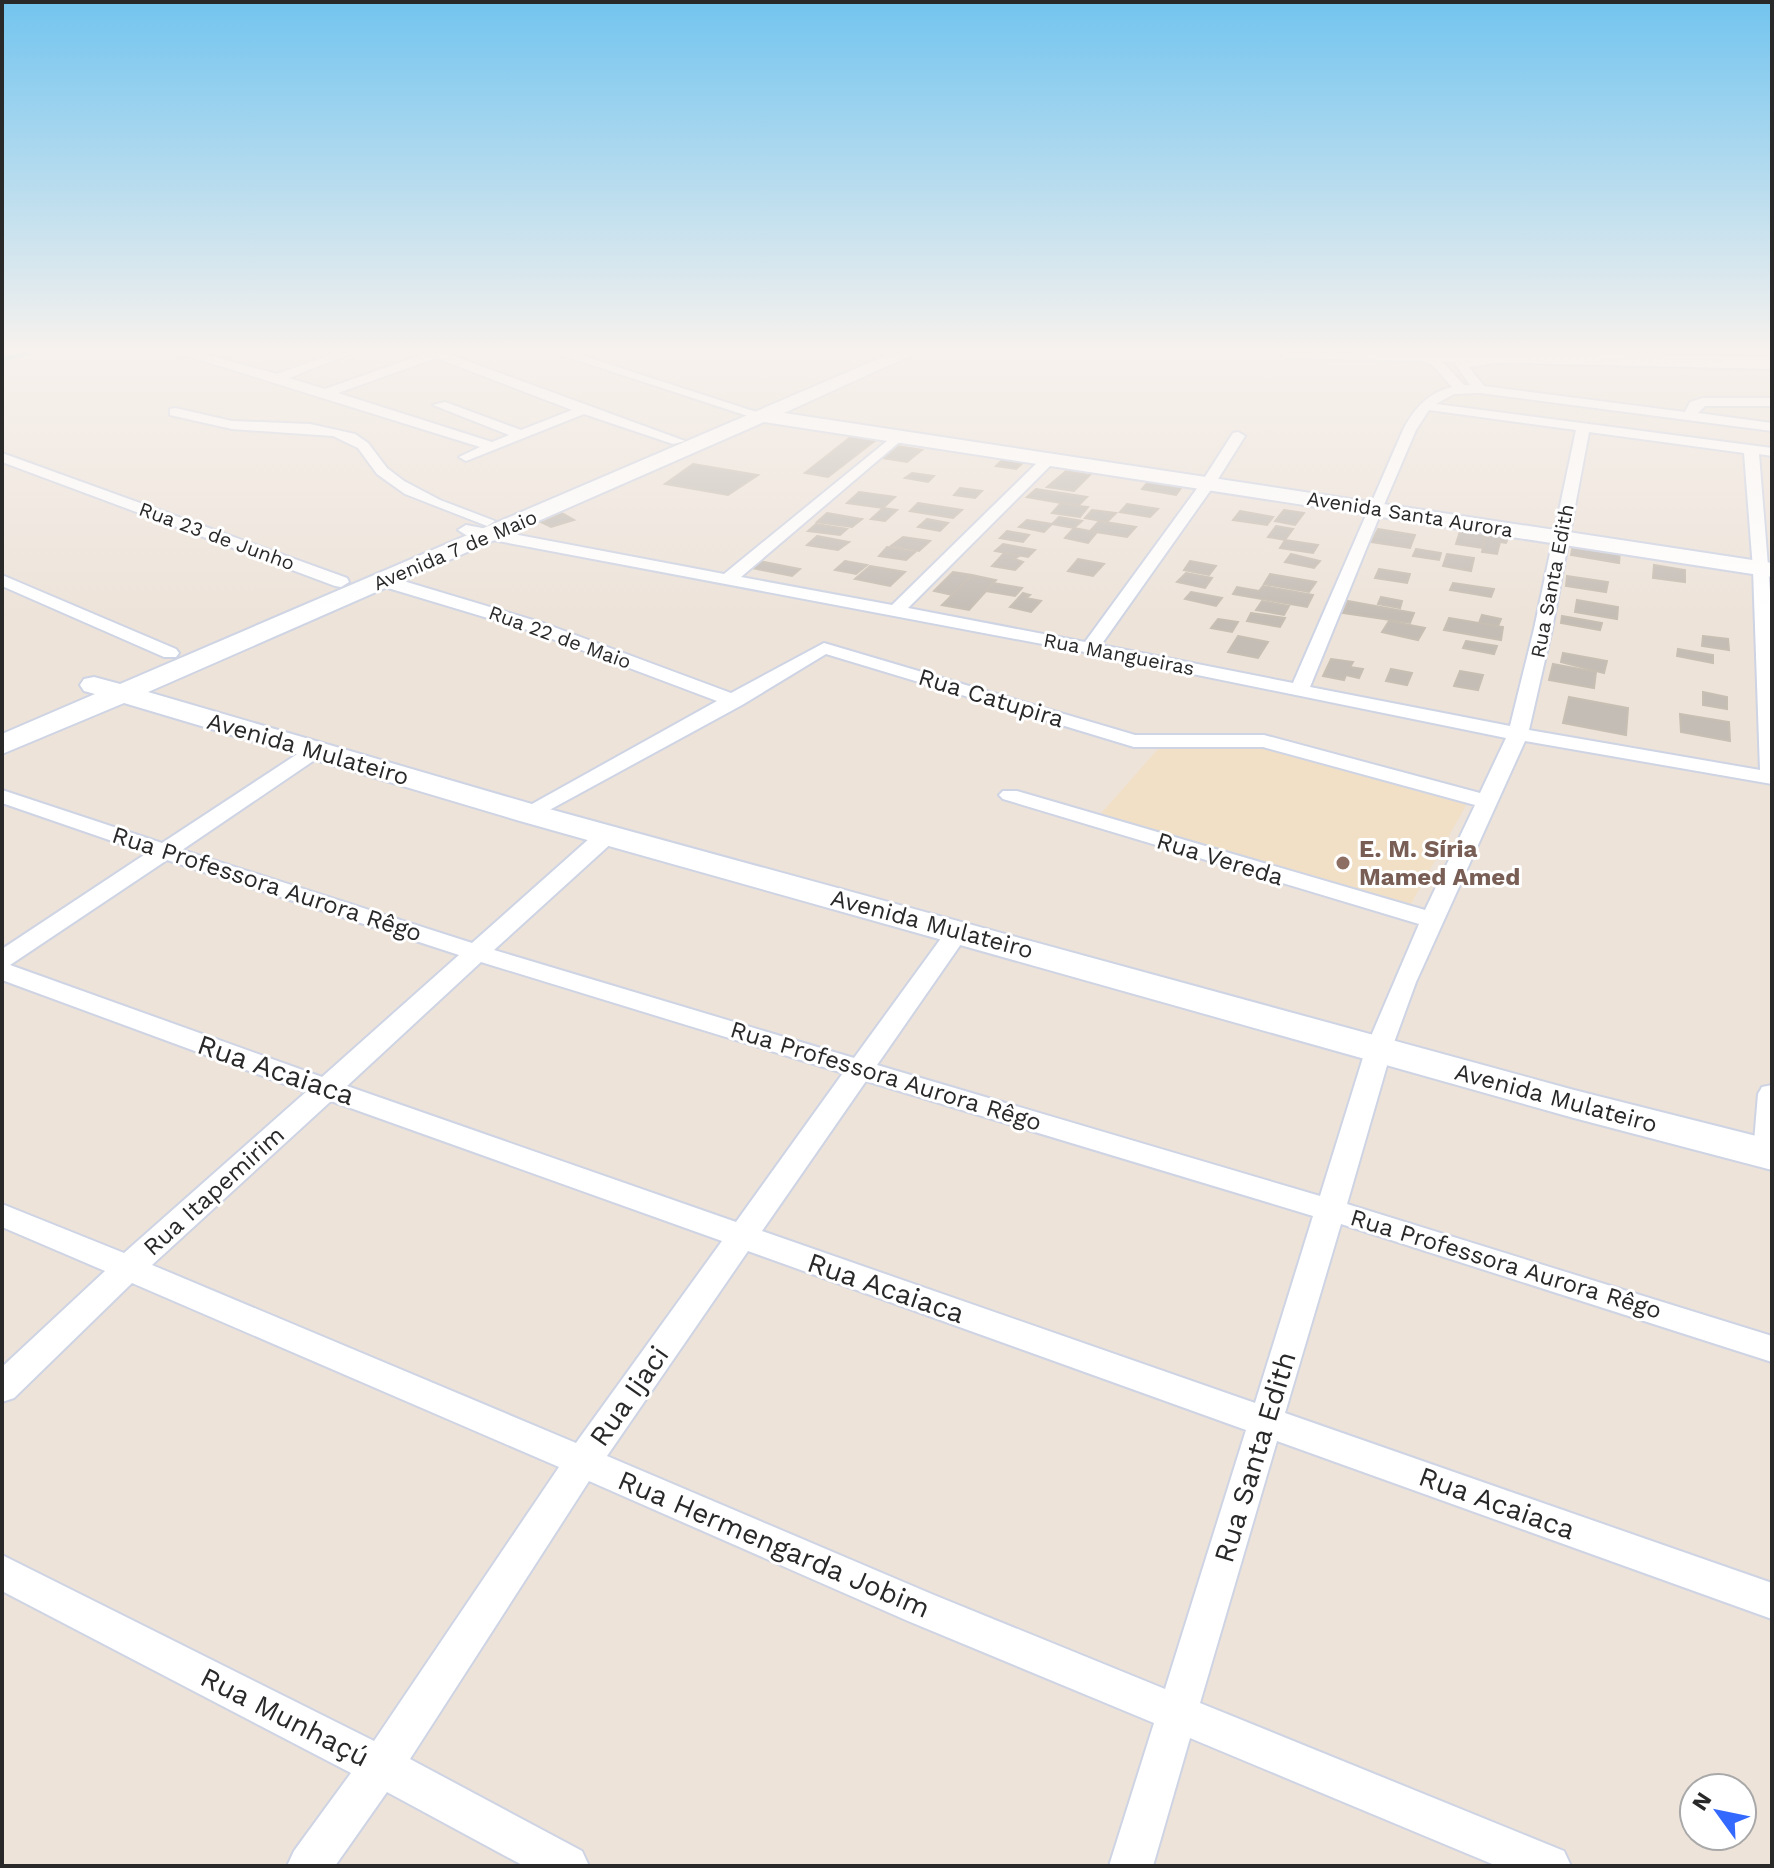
<svg xmlns="http://www.w3.org/2000/svg" width="1774" height="1868" font-family="'Work Sans',sans-serif">
<rect width="100%" height="100%" fill="#ede3d9"/>
<polygon fill="#f1e0c6" points="1273,746 1469,800 1408,909 1097,818 1158,749"/>
<g fill="none" stroke-linecap="round" stroke-linejoin="round">
<polyline stroke="#61ddfa" stroke-width="5" points="2,359 28,353"/>
</g>
<g fill="#c4bdb6" stroke="#c8bfb3" stroke-width="2">
<polygon points="853,435 877,439 828,477 805,473"/>
<polygon points="897,446 922,450 907,462 883,458"/>
<polygon points="1005,457 1026,460 1016,469 996,466"/>
<polygon points="693,464 758,475 728,495 665,484"/>
<polygon points="1066,471 1090,475 1074,491 1047,487"/>
<polygon points="912,473 934,476 928,482 905,478"/>
<polygon points="1150,479 1184,484 1176,495 1142,489"/>
<polygon points="960,488 982,491 975,498 954,495"/>
<polygon points="1036,489 1087,497 1078,506 1027,497"/>
<polygon points="859,492 895,497 883,508 847,503"/>
<polygon points="918,503 962,510 953,518 910,511"/>
<polygon points="1061,503 1078,506 1088,507 1080,517 1052,513"/>
<polygon points="1127,504 1158,509 1150,517 1120,512"/>
<polygon points="883,508 897,510 885,521 871,519"/>
<polygon points="1092,510 1116,513 1107,522 1085,518"/>
<polygon points="1284,510 1304,513 1295,525 1275,521"/>
<polygon points="1240,511 1273,517 1267,525 1233,520"/>
<polygon points="562,513 574,520 551,527 541,522"/>
<polygon points="827,513 862,519 852,527 817,522"/>
<polygon points="1059,517 1082,521 1074,528 1052,524"/>
<polygon points="927,519 948,523 940,531 918,527"/>
<polygon points="1027,520 1052,524 1044,532 1019,527"/>
<polygon points="1099,521 1136,527 1127,537 1090,531"/>
<polygon points="816,524 847,529 840,535 808,531"/>
<polygon points="1276,526 1293,529 1285,540 1268,537"/>
<polygon points="1074,528 1090,531 1097,532 1088,543 1065,538"/>
<polygon points="1461,528 1487,531 1482,548 1456,544"/>
<polygon points="1378,529 1415,535 1410,548 1371,542"/>
<polygon points="1007,531 1029,535 1023,542 1000,538"/>
<polygon points="1487,531 1509,535 1506,543 1500,542 1497,554 1482,552"/>
<polygon points="817,536 849,542 838,550 807,545"/>
<polygon points="903,537 930,541 919,551 891,546"/>
<polygon points="1285,540 1318,545 1313,553 1280,548"/>
<polygon points="1003,544 1035,550 1028,557 995,551"/>
<polygon points="1573,545 1620,552 1619,563 1571,555"/>
<polygon points="887,547 915,552 906,560 879,556"/>
<polygon points="1416,549 1441,553 1439,560 1413,556"/>
<polygon points="1004,553 1019,556 1014,559 1023,562 1015,570 992,566"/>
<polygon points="1291,554 1320,561 1314,568 1285,562"/>
<polygon points="1447,554 1474,558 1471,571 1443,566"/>
<polygon points="1078,559 1104,564 1093,576 1068,571"/>
<polygon points="760,561 800,569 792,576 752,568"/>
<polygon points="845,561 867,565 856,574 835,570"/>
<polygon points="1190,561 1216,566 1209,575 1184,570"/>
<polygon points="1654,565 1685,570 1685,582 1653,578"/>
<polygon points="870,566 905,572 890,586 855,579"/>
<polygon points="1379,569 1410,574 1407,583 1375,578"/>
<polygon points="953,572 972,575 952,595 934,591"/>
<polygon points="1186,573 1212,578 1205,588 1177,582"/>
<polygon points="1270,574 1316,582 1309,592 1264,584"/>
<polygon points="972,575 996,580 969,610 942,605"/>
<polygon points="1567,576 1608,582 1606,592 1566,586"/>
<polygon points="993,583 1022,588 1015,596 986,591"/>
<polygon points="1453,583 1494,589 1491,597 1450,590"/>
<polygon points="1263,586 1313,595 1307,607 1233,594 1237,587 1259,591"/>
<polygon points="1191,592 1222,598 1216,606 1185,599"/>
<polygon points="1023,593 1030,595 1026,598 1041,601 1031,612 1010,607"/>
<polygon points="1381,597 1402,601 1400,608 1378,604"/>
<polygon points="1577,600 1618,607 1617,619 1575,612"/>
<polygon points="1262,601 1289,606 1284,615 1256,610"/>
<polygon points="1348,601 1414,613 1410,623 1343,613"/>
<polygon points="1251,613 1285,618 1280,627 1247,621"/>
<polygon points="1482,615 1501,619 1498,626 1479,623"/>
<polygon points="1562,616 1602,623 1600,630 1561,623"/>
<polygon points="1449,618 1503,627 1501,640 1444,630"/>
<polygon points="1218,619 1238,622 1232,632 1211,628"/>
<polygon points="1389,621 1425,628 1418,640 1382,632"/>
<polygon points="1238,636 1268,642 1258,658 1228,652"/>
<polygon points="1703,636 1728,639 1729,650 1702,646"/>
<polygon points="1466,641 1497,646 1494,654 1463,648"/>
<polygon points="1678,649 1713,655 1713,663 1677,656"/>
<polygon points="1563,653 1607,661 1604,673 1561,662"/>
<polygon points="1331,659 1353,662 1350,667 1363,669 1359,678 1346,675 1344,680 1323,676"/>
<polygon points="1553,664 1596,672 1594,688 1549,680"/>
<polygon points="1391,669 1412,673 1407,685 1386,681"/>
<polygon points="1460,671 1483,675 1478,690 1454,686"/>
<polygon points="1703,692 1727,697 1727,709 1703,705"/>
<polygon points="1569,697 1628,708 1626,735 1563,723"/>
<polygon points="1680,714 1729,722 1730,741 1681,732"/>
</g>
<g fill="none" stroke-linecap="round" stroke-linejoin="round">
<defs>
<g id="street">
<path d="M178,353h21l78,21 58,-21h17l-63,25 36,11 102,-36h18l240,88 -12,3 -89,-30 -118,47 -7,-4 21,-10zM436,358l136,52 -51,20 -76,-28 -12,3 76,30 -17,7 -154,-49z"/>
<polygon points="555,353 574,353 769,416 757,419"/>
<path d="M1417,353l23,6 24,26h6l-15,-21 2,-3 40,-6 6,4 -2,3 -32,5 15,19 201,26 5,-10 13,-4h69v8h-67l-7,7 74,10v8l-292,-38 -26,1 -18,10 336,44v8l-13,-2 13,162v168l-247,-43 -109,241 -24,66 -45,156 425,132v26l-431,-138 -56,189 487,170v36l-495,-178 -77,262 364,148 7,15h-74l-307,-128 -37,128h-44l45,-143 -246,-102 -319,-140 -179,278 172,92 7,15h-65l-137,-74 -52,74h-48l7,-15 57,-78 -349,-182v-36l372,186 185,-274 -427,-184 -118,115 -12,4v-35l103,-96 -103,-44v-23l122,49 182,-161 -304,-112v-31l145,-96 -145,-50v-13l160,53 146,-96h14l3,4 -3,4 -140,95 290,93 127,-113h16l3,5 -3,5 -121,110 360,108 96,-132h16l4,5 -93,134 443,131 46,-148 53,-124 -416,-125 -4,-4 4,-4h14l408,119 50,-105 -212,-58h-129l-308,-93 -84,51 -211,115 -11,-6 3,-5 194,-108 -186,-70 -153,-46 -2,-4 2,-4h12l153,46 188,70 93,-50 311,92h129l216,58 26,-55 -416,-85 -624,-118 -8,-5 8,-5 258,49 174,-142 5,1v6l-162,138 151,28 152,-149h10v6l-146,146 177,34 116,-159 32,-50 5,-1 7,4 -30,48 -114,161 192,38 110,-253c11,-21 24,-37 49,-43l-20,-22 -15,-6zM1429,410l147,20 -42,199 -24,97 -200,-39 76,-187 30,-70zM1589,432l155,21 9,116 7,201 -231,-40 23,-101zM167,860l292,95 -137,122 -312,-112zM481,962l362,111 -107,149 -389,-136zM866,1081l447,135 -58,187 -493,-172zM331,1101l391,140 -146,202 -424,-178zM748,1251l498,179 -81,259 -231,-94 -327,-139z"/>
<polygon points="175,408 232,421 310,424 355,434 368,443 387,468 404,481 440,500 495,521 487,526 482,524 405,494 377,474 358,448 333,436 232,429 170,415 170,409"/>
<polygon points="2,453 347,578 349,582 341,587 335,586 2,462"/>
<polygon points="2,575 176,649 179,653 176,657 164,657 2,586"/>
<polygon points="1772,1085 1772,1163 1757,1161 1753,1154 1758,1094 1762,1087"/>
</g>
<g id="secondary">
<polygon points="892,353 916,353 784,413 1772,563 1772,577 764,422 148,692 542,807 1574,1090 1772,1140 1772,1170 1574,1118 520,821 124,703 2,754 2,734 95,694 84,691 80,685 84,679 94,677 120,684"/>
<polygon points="1279,353 1555,353 1772,357 1772,369 1288,358"/>
</g>
</defs>
<use href="#street" stroke="#ced4e4" stroke-width="4"/>
<use href="#secondary" stroke="#ced4e4" stroke-width="4"/>
<use href="#street" fill="#fff" fill-rule="evenodd"/>
<use href="#secondary" fill="#fff" fill-rule="evenodd"/>
</g>
<linearGradient id="sky" x2="0" y2="1"><stop stop-color="#72c4ef"/><stop offset="0.57" stop-color="#f7f2ee"/><stop offset="1" stop-color="#f7f2ee" stop-opacity="0"/></linearGradient>
<rect width="1774" height="615" fill="url(#sky)"/>
<circle fill="#8d6e63" stroke="#fff" stroke-width="3" cx="1343" cy="863" r="8"/>
<g text-anchor="middle" dominant-baseline="central" stroke-width="6" stroke-linejoin="round" paint-order="stroke">
<g font-size="20" fill="#292929" stroke="#fff">
<text transform="translate(1410 514) rotate(9)">Avenida Santa Aurora</text>
<text transform="translate(217 536) rotate(20)">Rua 23 de Junho</text>
<text transform="translate(455 550) rotate(-23)">Avenida 7 de Maio</text>
<text transform="translate(1552 581) rotate(-79)">Rua Santa Edith</text>
<text transform="translate(560 637) rotate(20)">Rua 22 de Maio</text>
<text transform="translate(1119 654) rotate(11)">Rua Mangueiras</text>
</g>
<g font-size="24" fill="#292929" stroke="#fff">
<text transform="translate(991 698) rotate(17)">Rua Catupira</text>
<text transform="translate(308 749) rotate(16)">Avenida Mulateiro</text>
<text transform="translate(1220 859) rotate(17)">Rua Vereda</text>
<text transform="translate(267 884) rotate(18)">Rua Professora Aurora Rêgo</text>
<text transform="translate(932 924) rotate(15)">Avenida Mulateiro</text>
<text transform="translate(886 1076) rotate(17)">Rua Professora Aurora Rêgo</text>
<text transform="translate(1556 1098) rotate(15)">Avenida Mulateiro</text>
<text transform="translate(214 1191) rotate(-42)">Rua Itapemirim</text>
<text transform="translate(1506 1264) rotate(17)">Rua Professora Aurora Rêgo</text>
</g>
<g font-size="24" font-weight="bold" fill="#785e54" stroke="#fff" text-anchor="start">
<text x="1359" y="849">E. M. Síria<tspan x="1359" dy="28">Mamed Amed</tspan></text>
</g>
<g font-size="28" fill="#292929" stroke="#fff">
<text transform="translate(276 1070) rotate(19)">Rua Acaiaca</text>
<text transform="translate(886 1288) rotate(19)">Rua Acaiaca</text>
<text transform="translate(629 1396) rotate(-55)">Rua Ijaci</text>
<text transform="translate(1255 1457) rotate(-73)">Rua Santa Edith</text>
<text transform="translate(1497 1503) rotate(20)">Rua Acaiaca</text>
<text transform="translate(774 1544) rotate(23)">Rua Hermengarda Jobim</text>
<text transform="translate(285 1717) rotate(27)">Rua Munhaçú</text>
</g>
</g>
<rect width="1774" height="1868" fill="none" stroke="#292929" stroke-width="8"/>
<g transform="translate(1718 1812) rotate(303)"><circle r="38" fill="#ffffff" stroke="#a9a9a9" stroke-width="2"/>
<path d="M0-6L14 30L0 20L-14 30Z" fill="#3469ff"/>
<text y="-12" font-size="22" font-weight="bold" text-anchor="middle" fill="#292929">N</text>
</g>
</svg>
